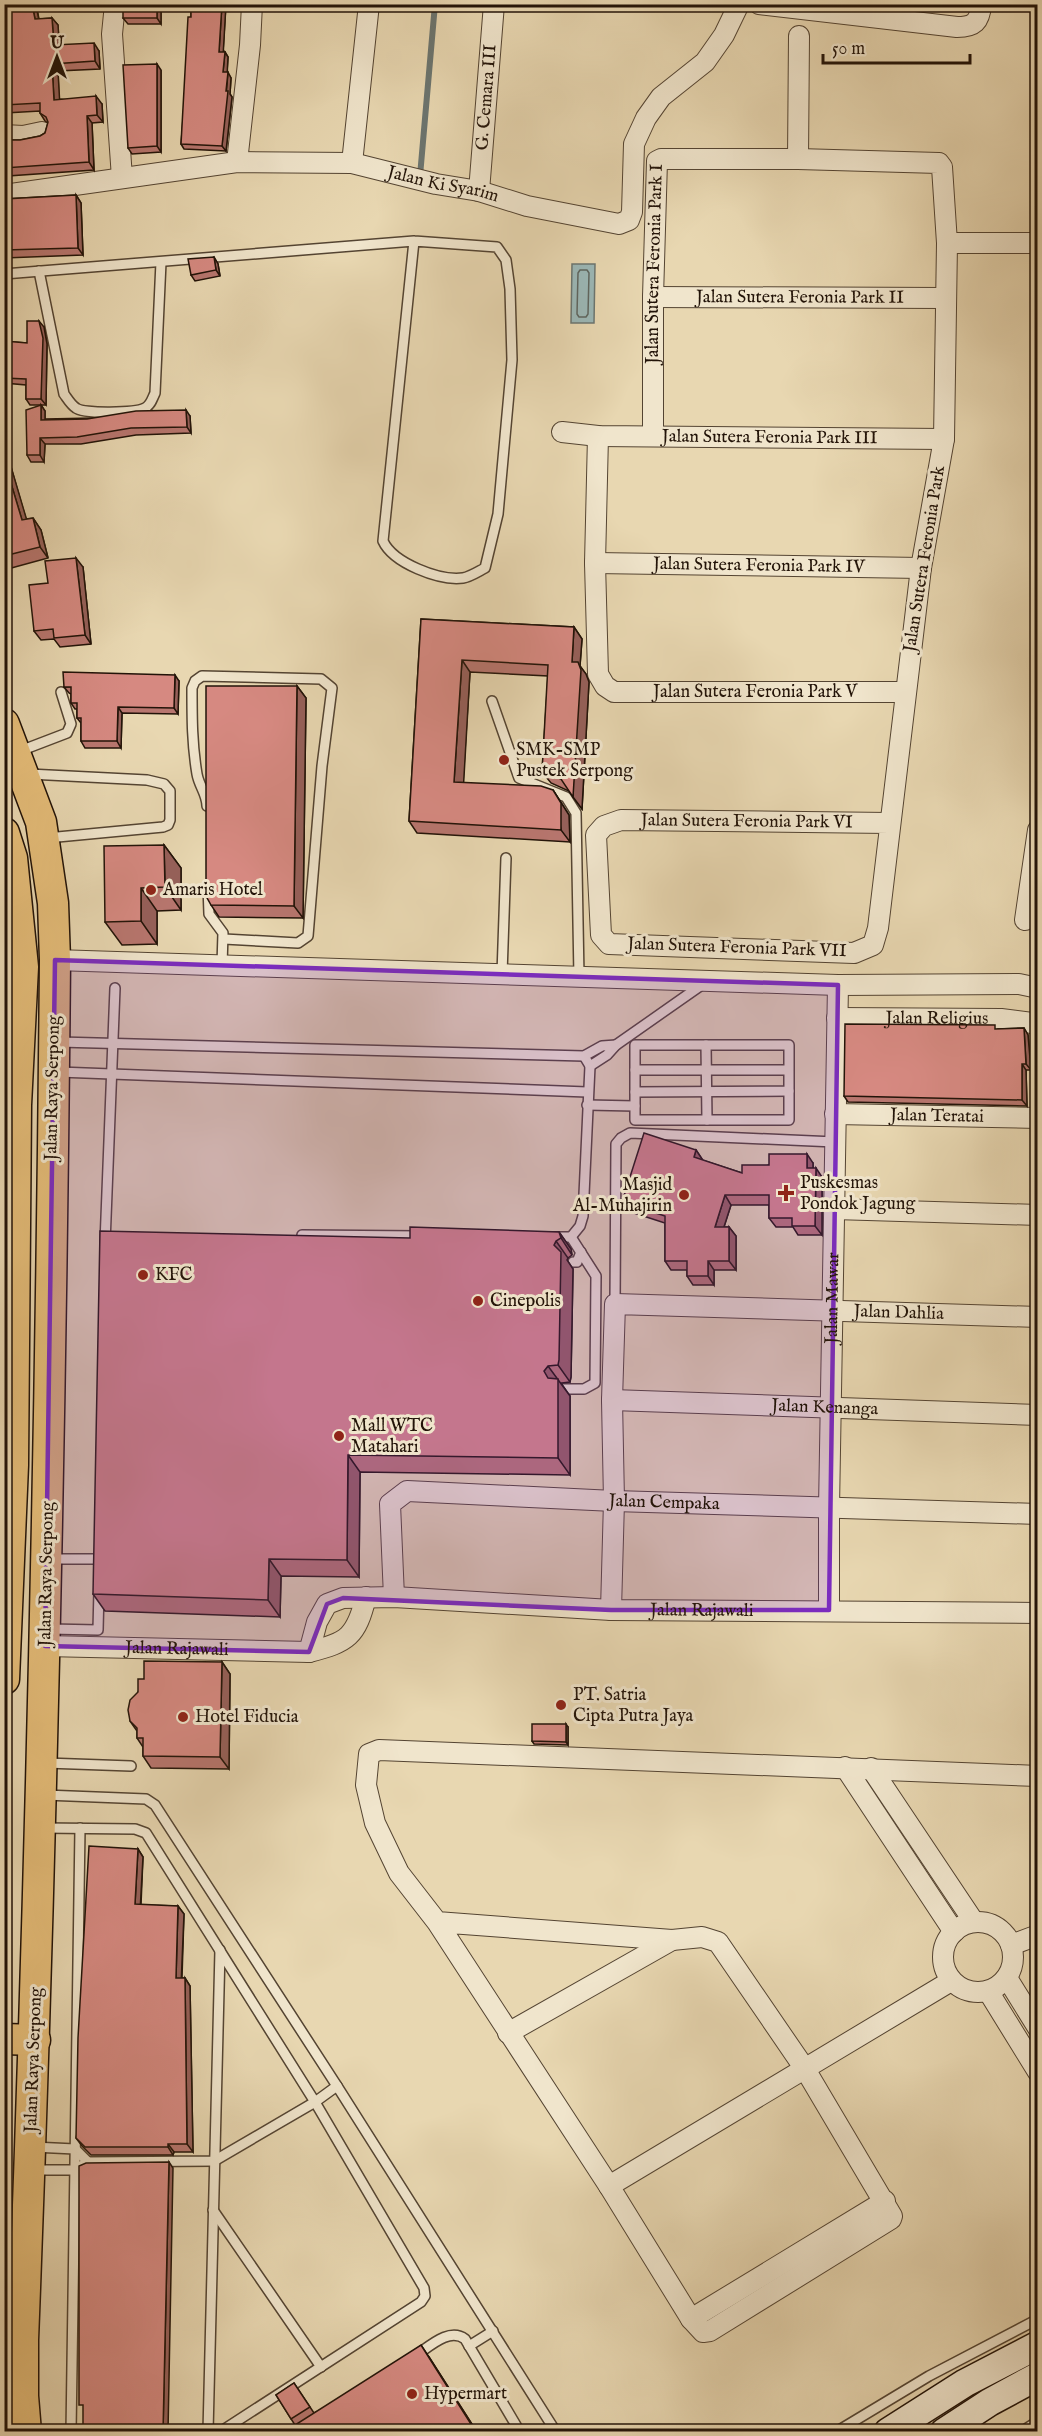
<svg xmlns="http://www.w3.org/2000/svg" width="1042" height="2436" font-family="'IM FELL English',serif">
<rect width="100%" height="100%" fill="#e8d7b1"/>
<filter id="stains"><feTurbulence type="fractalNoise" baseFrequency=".00333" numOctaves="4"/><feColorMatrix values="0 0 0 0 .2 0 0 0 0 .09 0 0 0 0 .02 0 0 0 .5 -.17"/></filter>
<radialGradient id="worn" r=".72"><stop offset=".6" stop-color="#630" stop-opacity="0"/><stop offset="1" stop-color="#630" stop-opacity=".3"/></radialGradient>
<polygon fill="#9bb7b6" stroke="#6b7570" stroke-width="1.5" points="572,264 595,264 594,323 571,323"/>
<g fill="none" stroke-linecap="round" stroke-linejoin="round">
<polygon stroke="#5e655f" stroke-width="1.5" points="580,270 587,270 589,273 588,314 586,317 579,317 577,314 578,273"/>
<polyline stroke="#6b7570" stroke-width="6" points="420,176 435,4"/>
<defs>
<g id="lane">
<path d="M39,271l25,123c3,4 7,11 12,14 7,6 60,5 69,0 6,-3 7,-9 10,-15l6,-131"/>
<path d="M4,274l410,-33 83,6 9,13 4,29 2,71 -14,154 -13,54c-6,3 -15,9 -22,10 -24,3 -70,-15 -80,-37l31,-300"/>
<polyline points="492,701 519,778 566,797 576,813 579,977"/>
<polyline points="20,751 67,733 71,724 61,692"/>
<polyline points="29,774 147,780 164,784 170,791 170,820 168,825 163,827 47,838"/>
<path d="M207,806c0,-12 -8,-20 -10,-32 -5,-30 -5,-55 -5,-86l3,-7 7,-5 119,3 11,9 -10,78 -14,170 -10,7 -74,-4"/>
<polyline points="208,886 209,914 223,933 222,965"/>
<polyline points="502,974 506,858"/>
<polyline points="59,1042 584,1056 602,1046 616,1045"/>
<polyline points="706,1045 707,1120"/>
<polyline points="590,1066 607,1055 616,1045 703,984"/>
<polyline points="635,1070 635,1120 789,1120 789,1091"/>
<polyline points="59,1072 587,1092"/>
<polyline points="635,1092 789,1091 789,1045 635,1045 635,1070 789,1070"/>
<polyline points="587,1105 635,1106"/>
<polyline points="302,1235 420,1236"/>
<polyline points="551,1237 571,1237"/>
<polyline points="571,1237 580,1226 583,1216 590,1066 584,1056"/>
<polyline points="105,1243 115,988"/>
<polyline points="573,1262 577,1262 581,1252"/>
<polyline points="615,1304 616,1144 621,1138 630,1133 835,1142"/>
<polyline points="563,1389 584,1389 595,1383 596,1276 571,1237"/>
<polyline points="51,1559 100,1559"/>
<polyline points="50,1629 98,1630 99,1590"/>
<polyline points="46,1763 131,1766"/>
<polyline points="45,1795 146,1799 155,1805 337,2086 556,2432"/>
<polyline points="43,1828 135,1829 146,1833 315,2102 424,2288 425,2296 421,2302 220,2432"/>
<polyline points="33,2147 75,2149 88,2162"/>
<polyline points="33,2170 74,2170 88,2162 214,2161 315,2102 337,2086"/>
<polyline points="213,2210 321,2367"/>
<polyline points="469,2346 493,2331"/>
<path d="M415,2356c14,-9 34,-29 50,-17l55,93"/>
<polyline points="71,2432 80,1828"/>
<polyline points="208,2432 220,1950"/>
<polyline points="836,2432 929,2376 1038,2319"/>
<polyline points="1021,2432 1038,2421"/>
</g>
<g id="street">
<polyline points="115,4 112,34 122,178"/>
<path d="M759,4l198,23c17,0 23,-5 24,-23"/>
<polyline points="4,135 23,136 42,132"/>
<polyline points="798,159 799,36"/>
<polyline points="237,162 250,45 252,4"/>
<polyline points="352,163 369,4"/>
<path id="s1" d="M479,191l15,-187"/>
<path id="s2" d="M4,195l233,-33 115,1 84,21 43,7 48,15 92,18 10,-4 3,-8 2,-68 12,-26 15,-21 44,-35 19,-27 15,-31"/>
<polyline points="947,243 1038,243"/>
<path id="s3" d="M653,297l292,1"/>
<path id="s4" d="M562,432l36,4 346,3"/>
<path id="s5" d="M598,436l-3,127 3,111 7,12 9,6h291"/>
<path id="s6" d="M653,436v-139l4,-136 4,-2h137l141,4 3,4 5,76 -3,196 -23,129 -43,360 -5,17 -19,8 -245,-9 -8,-9 -5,-100 8,-9 17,-6 268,3"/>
<path id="s7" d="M595,563l326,5"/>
<polyline points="1025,920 1038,830"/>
<polyline points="55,960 838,985 1019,984 1038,988"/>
<path id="s8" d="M837,1018l164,1 31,4 6,3"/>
<path id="s9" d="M835,1114l203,4"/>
<polyline points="834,1209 1038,1215"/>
<path id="s10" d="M612,1400l426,15"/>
<path id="s11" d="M394,1597l-4,-93 17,-13 207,10 424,13"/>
<path id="s12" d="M611,1610l3,-109 -2,-101 3,-96 423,13"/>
<path id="s13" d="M829,1610v-102l9,-523"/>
<path id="s14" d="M45,1646l264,6c39,-10 47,-15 57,-55"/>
<path id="s15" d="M309,1652l8,-30 10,-18 16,-6 51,-1 217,13 427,3"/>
<polyline points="845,1767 954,1932"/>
<polyline points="871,1768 974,1922"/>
<circle cx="978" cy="1957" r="35"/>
<polyline points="437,1922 672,1940 702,1937 718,1942 805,2069 892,2216 891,2219 710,2331 703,2332 691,2319 609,2186 437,1922 399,1873 375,1823 366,1785 369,1754 379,1750 1038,1776"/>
<polyline points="1011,1945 1038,1935"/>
<polyline points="1007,1978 1038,2028"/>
<polyline points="988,1991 1038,2072"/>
<polyline points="508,2033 672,1940"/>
<polyline points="609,2186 951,1981"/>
<polyline points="691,2319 885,2201"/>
</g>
<g id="secondary">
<polyline points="888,2432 965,2383 1038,2345"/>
<polyline points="944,2432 990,2402 1038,2376"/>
</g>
<g id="primary">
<path d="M4,724l37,98 12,81 2,57c-4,460 -14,920 -32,1380v56l3,36"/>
<polyline points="4,833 12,858 23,967 16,1105 13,1465 4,1679"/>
<polyline points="4,2039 35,2040"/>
</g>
</defs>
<use href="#lane" stroke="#544432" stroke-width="12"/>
<use href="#street" stroke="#544432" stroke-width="22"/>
<use href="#secondary" stroke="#221308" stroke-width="30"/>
<use href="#primary" stroke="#221308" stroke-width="33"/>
<use href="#lane" stroke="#f0e5cc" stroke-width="9"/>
<use href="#street" stroke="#f0e5cc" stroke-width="20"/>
<use href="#secondary" stroke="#f0e5cc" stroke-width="27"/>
<use href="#primary" stroke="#e4bc78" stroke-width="30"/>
</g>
<g fill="#b8766f" stroke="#221308" stroke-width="1.5">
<polygon points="4,4 36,4 39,19 52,18 58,25 59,45 99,51 100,69 58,71 59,99 102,104 103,122 92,123 94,170 8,176 8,182 4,183 4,140 20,140 40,136 45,133 48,123 45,121 40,113 40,111 5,113 6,123 4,124"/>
<polygon points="161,4 161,24 128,24 123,18"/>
<polygon points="191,4 226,4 223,52 225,52 228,57 227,72 231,78 230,94 232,97 226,151 184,149 181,144 191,17"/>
<polygon points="161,70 161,152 132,154 128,148"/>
<polygon points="76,195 81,203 83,255 4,258 4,199"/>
<polygon points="214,257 218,264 220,276 195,281 191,275"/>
<polygon points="44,327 47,344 46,405 41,405 45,411 45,419 190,416 191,433 136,435 81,444 45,444 44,462 31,462 27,455 41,405 30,405 26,399 26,385 4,383 4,341 27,343"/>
<polygon points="4,443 26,519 33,518 41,530 48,558 4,570"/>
<polygon points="83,567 91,644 60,647 54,639 41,640 34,631 48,583"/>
<polygon points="421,619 574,627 582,639 580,666 586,674 589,682 582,809 569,791 551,783 542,772 548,676 470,672 463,783 553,790 569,815 570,842 417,833 409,821"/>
<polygon points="179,681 178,714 122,713 121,748 85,748 81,741 81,723 77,718 77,709 75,709 71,703 71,694 69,693 64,687"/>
<polygon points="297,686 306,698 303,918 219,917 211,905"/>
<polygon points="164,845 181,868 181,910 157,911 157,944 122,945 105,922"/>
<polygon points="1024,1028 1028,1035 1031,1070 1026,1070 1027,1106 848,1102 844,1096 998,1029"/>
<polygon points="696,1150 702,1159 702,1160 742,1173 769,1165 813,1163 813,1168 822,1177 822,1235 798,1235 793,1227 776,1227 769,1218 769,1205 731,1205 724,1227 729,1227 736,1236 736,1270 714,1270 714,1285 693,1285 687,1276 687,1270 671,1270 665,1261 665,1223 628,1211 622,1202"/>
<polygon points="559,1232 571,1249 572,1255 568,1258 567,1260 573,1269 571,1377 570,1382 561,1383 570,1396 570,1475 360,1472 359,1577 281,1576 280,1617 105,1611 93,1594 410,1238"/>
<polygon points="222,1662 230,1674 229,1769 151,1768 143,1756 143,1747 137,1738 137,1731 130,1721 138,1692 144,1679"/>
<polygon points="568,1727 568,1745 534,1744 532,1741"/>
<polygon points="138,1849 143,1857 141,1905 178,1906 184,1914 182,1978 185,1978 190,1986 193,2152 174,2152 173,2155 91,2155 82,2146 76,2138"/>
<polygon points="429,2357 477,2432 284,2432 295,2425 276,2395 294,2383 314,2413"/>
</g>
<g fill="#96605a" stroke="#221308" stroke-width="1.5">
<polygon points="32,4 36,4 40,27 35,19"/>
<polygon points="157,4 161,4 161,24 157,18"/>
<polygon points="222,4 226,4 223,57 219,52"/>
<polygon points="52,18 58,25 60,53 54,45"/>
<polygon points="94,43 99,51 100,69 95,61"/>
<polygon points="225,52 228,57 227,77 223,72"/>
<polygon points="52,64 58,71 60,107 54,100"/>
<polygon points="157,64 161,70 161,152 157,146"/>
<polygon points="228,72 231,78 230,94 232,97 226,151 222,146"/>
<polygon points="96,96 102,104 103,122 97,115"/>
<polygon points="87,116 92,123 94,170 89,162"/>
<polygon points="4,172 8,176 8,182 4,178"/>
<polygon points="76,195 81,203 83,255 78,248"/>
<polygon points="214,257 218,264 220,276 216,270"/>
<polygon points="39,321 44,327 47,344 46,405 41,399"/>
<polygon points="41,405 45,411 45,426 41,420"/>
<polygon points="186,410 190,416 191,433 187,427"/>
<polygon points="40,438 45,444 44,462 40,455"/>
<polygon points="4,443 30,531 22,520 4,460"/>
<polygon points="33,518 41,530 48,558 40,547"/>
<polygon points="76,558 83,567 91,644 85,635"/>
<polygon points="574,627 582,639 580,666 586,674 589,682 582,809 573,797 572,662"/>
<polygon points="462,660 470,672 463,794 454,782"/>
<polygon points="175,675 179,681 178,714 174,708"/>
<polygon points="297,686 306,698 303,918 294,906"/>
<polygon points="118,707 122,713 121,748 117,741"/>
<polygon points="553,790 569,815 570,842 561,830"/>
<polygon points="164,845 181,868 181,910 165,887"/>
<polygon points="141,888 157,911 157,944 141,921"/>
<polygon points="1024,1028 1028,1035 1031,1070 1026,1064"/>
<polygon points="1022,1064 1026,1070 1027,1106 1022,1100"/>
<polygon points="696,1150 702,1159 700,1166 694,1157"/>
<polygon points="807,1154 813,1163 813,1177 807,1168"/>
<polygon points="816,1168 822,1177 822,1235 815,1226"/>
<polygon points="725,1195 731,1205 721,1236 715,1227"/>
<polygon points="729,1227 736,1236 736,1270 729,1261"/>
<polygon points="559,1232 571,1249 572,1255 561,1238"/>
<polygon points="556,1241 568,1258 567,1260 573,1269 571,1377 570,1382 558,1365 554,1245"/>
<polygon points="708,1261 714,1270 714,1285 708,1276"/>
<polygon points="548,1366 570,1396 570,1475 558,1458 544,1371"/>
<polygon points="348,1455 360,1472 359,1577 347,1560"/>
<polygon points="269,1559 281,1576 280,1617 268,1600"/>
<polygon points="222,1662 230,1674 229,1769 220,1757"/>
<polygon points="566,1724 568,1727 568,1745 566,1742"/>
<polygon points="138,1849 143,1857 140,1912 135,1904"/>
<polygon points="178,1906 184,1914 181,1986 176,1978"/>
<polygon points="185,1978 190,1986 193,2152 187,2144"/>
<polygon points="168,2144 174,2152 173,2155 168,2147"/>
<polygon points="169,2162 173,2168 168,2432 163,2432"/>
<polygon points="421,2345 429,2357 477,2432 476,2432"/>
</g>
<g fill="#d68981" stroke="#221308" stroke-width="1.5">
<polygon points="4,4 32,4 35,19 52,18 54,45 94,43 95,61 52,64 54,100 96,96 97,115 87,116 89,162 4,168 4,140 20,140 40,136 45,133 48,122 46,117 40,113 40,103 4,105"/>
<rect x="123" y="4" width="34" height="14"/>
<polygon points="191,4 222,4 219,52 225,52 223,72 228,72 226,91 228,91 222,146 181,144 188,17 191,17"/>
<polygon points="157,64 157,146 128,148 123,65"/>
<polygon points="76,195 78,248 4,250 4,199"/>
<polygon points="214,257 216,270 191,275 188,259"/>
<polygon points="27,321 39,321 43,338 41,399 26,399 26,379 4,378 4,341 27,343"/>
<polygon points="41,405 41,420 87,419 136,411 186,410 187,427 131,428 77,437 40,438 40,455 27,455 26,410"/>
<polygon points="4,460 22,520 33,518 40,547 4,556"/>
<polygon points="76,558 85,635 54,638 53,629 34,631 29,585 48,583 45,561"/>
<polygon points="421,619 574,627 572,662 578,662 581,670 573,797 561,779 542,772 548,665 462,660 454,782 541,786 553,790 561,803 561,830 409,821"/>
<polygon points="63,672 175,675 174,708 118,707 117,741 81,741 81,718 77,718 77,703 71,703 71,687 64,687"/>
<polygon points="206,686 297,686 294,906 211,905 206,896"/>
<polygon points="164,845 165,887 141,888 141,921 105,922 104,846"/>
<polygon points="845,1024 995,1025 995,1029 1024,1028 1026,1064 1022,1064 1022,1100 844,1096"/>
<polygon points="644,1133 696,1150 694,1157 742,1173 742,1165 769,1165 769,1154 807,1154 807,1168 816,1168 815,1226 792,1226 792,1218 769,1218 769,1195 725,1195 715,1227 729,1227 729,1261 708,1261 708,1276 687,1276 687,1261 665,1261 665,1216 622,1202"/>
<polygon points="410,1227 559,1232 561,1238 556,1241 554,1245 561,1252 559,1360 558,1365 548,1366 544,1371 548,1378 558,1379 558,1458 348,1455 347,1560 269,1559 268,1600 93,1594 100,1231 410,1238"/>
<polygon points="144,1661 222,1662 220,1757 143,1756 143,1738 137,1738 137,1728 130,1721 128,1710 130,1700 138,1692 138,1679 144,1679"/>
<polygon points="532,1724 566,1724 566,1742 532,1741"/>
<polygon points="89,1846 138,1849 135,1904 178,1906 176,1978 185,1978 187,2144 168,2144 168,2147 85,2147 76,2138 78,2038"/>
<polygon points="169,2162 163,2432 83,2432 83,2405 79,2405 79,2166 86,2163"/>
<polygon points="421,2345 476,2432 284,2432"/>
<polygon points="294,2383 310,2407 291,2419 276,2395"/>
</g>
<path fill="#7b2cbf" fill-opacity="0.2" stroke="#7b2cbf" stroke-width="4.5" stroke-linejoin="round" d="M55,960l783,25 -9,625h-218l-268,-12 -16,6 -18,48 -264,-6z"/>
<g fill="#8f2418" stroke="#f0e5cc" stroke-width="2">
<circle cx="504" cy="760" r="6"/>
<circle cx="151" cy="890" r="6"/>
<path d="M783 1184h6v6h6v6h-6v6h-6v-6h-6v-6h6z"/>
<circle cx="684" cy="1195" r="6"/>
<circle cx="143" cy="1275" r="6"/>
<circle cx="478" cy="1301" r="6"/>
<circle cx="339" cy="1436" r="6"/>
<circle cx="561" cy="1705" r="6"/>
<circle cx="183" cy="1717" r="6"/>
<circle cx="412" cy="2394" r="6"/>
</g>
<g text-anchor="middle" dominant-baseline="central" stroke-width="6" stroke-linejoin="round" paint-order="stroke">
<g font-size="18" fill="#221308" stroke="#f0e5cc">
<text stroke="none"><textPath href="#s1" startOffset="94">G. Cemara III</textPath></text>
<text stroke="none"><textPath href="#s2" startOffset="444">Jalan Ki Syarim</textPath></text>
<text stroke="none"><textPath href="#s6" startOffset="172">Jalan Sutera Feronia Park I</textPath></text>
<text stroke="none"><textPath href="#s3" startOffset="147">Jalan Sutera Feronia Park II</textPath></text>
<text stroke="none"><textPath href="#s4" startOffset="208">Jalan Sutera Feronia Park III</textPath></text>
<text transform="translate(925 559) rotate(-81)">Jalan Sutera Feronia Park</text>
<text stroke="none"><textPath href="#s7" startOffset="164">Jalan Sutera Feronia Park IV</textPath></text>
<text stroke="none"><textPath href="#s5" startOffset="404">Jalan Sutera Feronia Park V</textPath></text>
<text stroke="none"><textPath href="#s6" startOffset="1880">Jalan Sutera Feronia Park VI</textPath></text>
<text transform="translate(737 948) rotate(2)">Jalan Sutera Feronia Park VII</text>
<text stroke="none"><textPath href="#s8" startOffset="100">Jalan Religius</textPath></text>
<text transform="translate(53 1088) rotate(-89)">Jalan Raya Serpong</text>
<text stroke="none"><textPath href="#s9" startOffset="102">Jalan Teratai</textPath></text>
<text stroke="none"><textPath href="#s13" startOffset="312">Jalan Mawar</textPath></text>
<text stroke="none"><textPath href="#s12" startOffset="590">Jalan Dahlia</textPath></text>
<text stroke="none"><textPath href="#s10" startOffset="213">Jalan Kenanga</textPath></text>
<text stroke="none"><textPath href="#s11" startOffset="372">Jalan Cempaka</textPath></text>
<text transform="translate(47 1574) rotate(-89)">Jalan Raya Serpong</text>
<text stroke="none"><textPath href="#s15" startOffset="428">Jalan Rajawali</textPath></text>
<text stroke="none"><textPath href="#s14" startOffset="132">Jalan Rajawali</textPath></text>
<text transform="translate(34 2060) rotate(-88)">Jalan Raya Serpong</text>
</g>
<g font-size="18" fill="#221308" stroke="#f0e5cc" text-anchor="start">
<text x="516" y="750">SMK-SMP<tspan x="516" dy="21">Pustek Serpong</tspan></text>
<text x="163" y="890">Amaris Hotel</text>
<text x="800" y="1183">Puskesmas<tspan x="800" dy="21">Pondok Jagung</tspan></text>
<text x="672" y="1185" text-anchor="end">Masjid<tspan x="672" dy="21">Al-Muhajirin</tspan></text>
<text x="155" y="1275">KFC</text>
<text x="490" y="1301">Cinepolis</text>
<text x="351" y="1426">Mall WTC<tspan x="351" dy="21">Matahari</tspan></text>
<text x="573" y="1695">PT. Satria<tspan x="573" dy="21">Cipta Putra Jaya</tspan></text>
<text x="195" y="1717">Hotel Fiducia</text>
<text x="424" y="2394">Hypermart</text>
</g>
</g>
<rect width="1042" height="2436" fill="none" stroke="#e8d7b1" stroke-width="24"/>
<rect x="6" y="6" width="1030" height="2424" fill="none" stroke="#221308" stroke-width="3"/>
<rect x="12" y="12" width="1018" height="2412" fill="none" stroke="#221308" stroke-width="1.5"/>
<g transform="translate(57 57)" stroke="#f0e5cc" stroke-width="4.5" paint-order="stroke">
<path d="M0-4.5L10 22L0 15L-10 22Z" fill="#221308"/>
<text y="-9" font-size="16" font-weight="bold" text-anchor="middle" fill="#221308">U</text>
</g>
<path d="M823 54v9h147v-9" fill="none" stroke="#221308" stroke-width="3"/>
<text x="832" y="54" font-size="18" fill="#221308" stroke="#f0e5cc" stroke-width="4.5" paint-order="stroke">50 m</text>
<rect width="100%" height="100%" filter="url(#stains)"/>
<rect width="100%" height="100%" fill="url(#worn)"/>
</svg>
